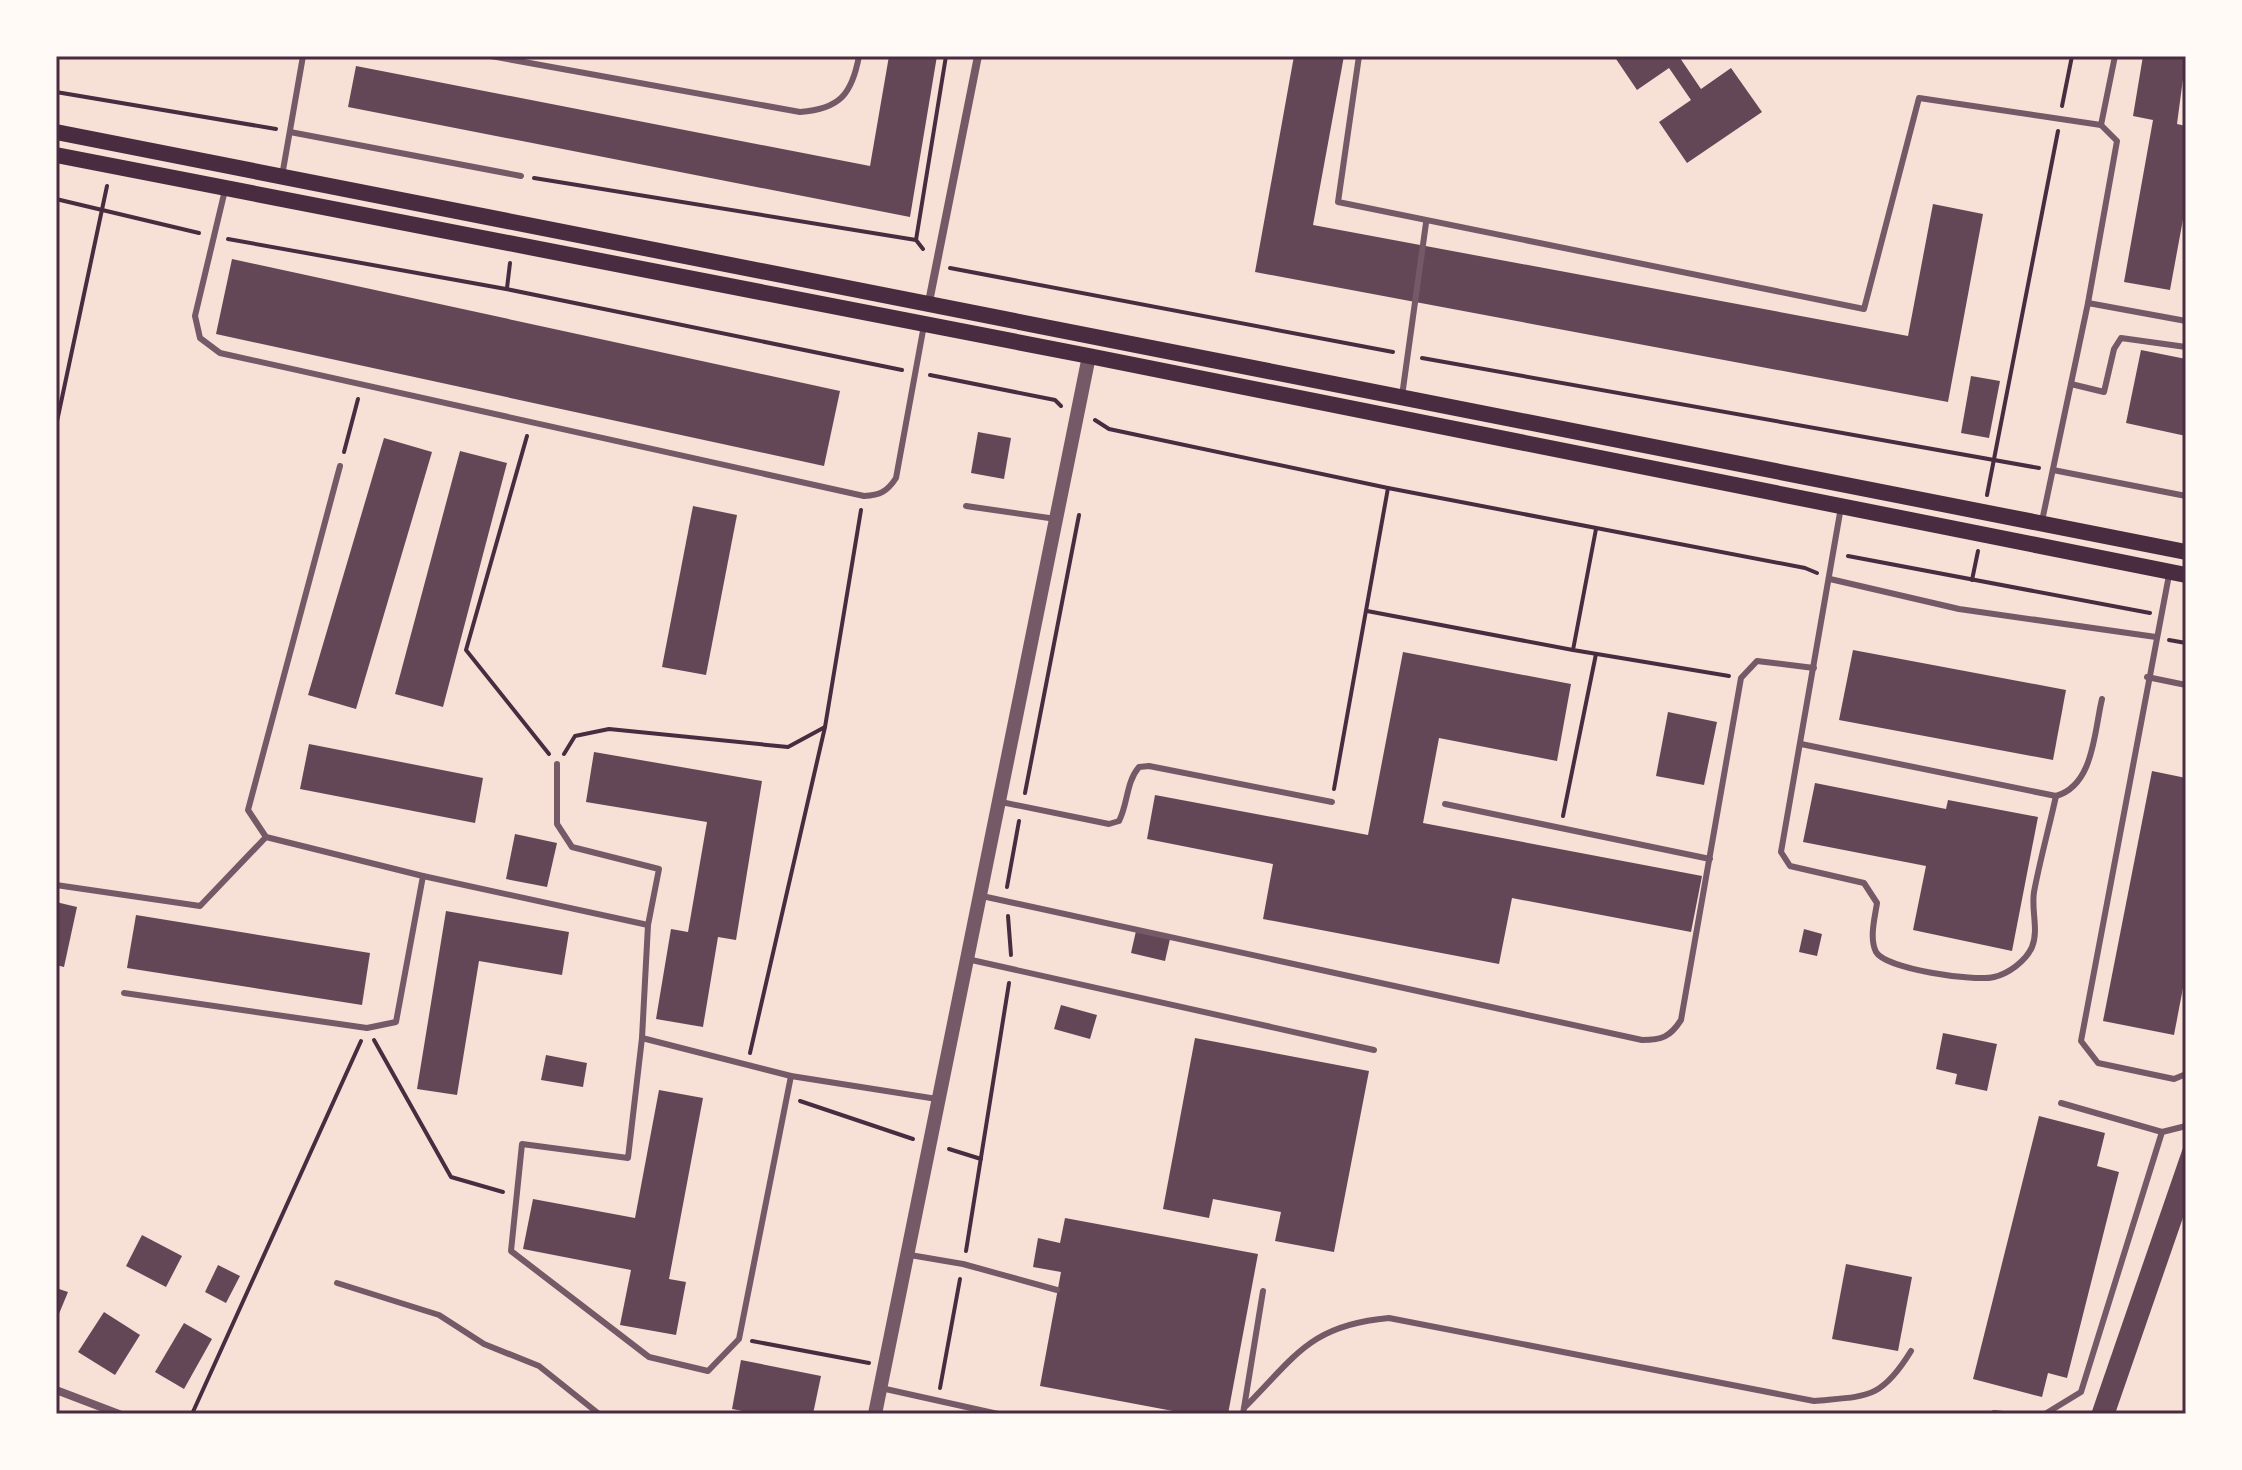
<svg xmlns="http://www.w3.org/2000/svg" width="2242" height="1470" font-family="'Nunito Sans',sans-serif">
<rect width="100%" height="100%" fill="#f7e1d7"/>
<g fill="#644757">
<polygon points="889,56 937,56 910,217 348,107 356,66 870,166"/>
<polygon points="1294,56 1344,56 1313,225 1908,336 1933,204 1983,214 1948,402 1255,272"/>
<polygon points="1614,56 1683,56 1680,58 1701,89 1731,68 1762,112 1687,163 1659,122 1691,100 1669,68 1637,90"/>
<polygon points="2143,56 2186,56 2177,124 2186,126 2186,203 2170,290 2124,282 2153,120 2133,116"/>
<polygon points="232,259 840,391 824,466 216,334"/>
<polygon points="2141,350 2186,359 2186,436 2126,423"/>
<polygon points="1971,376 2000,381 1989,438 1961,433"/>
<polygon points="978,432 1011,438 1004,479 971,473"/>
<polygon points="384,438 432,452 356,709 308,695"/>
<polygon points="460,451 507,463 443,707 395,694"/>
<polygon points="693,506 737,515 706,675 662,667"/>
<polygon points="1853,650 2066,690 2053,760 1839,720"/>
<polygon points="1403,652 1571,684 1557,761 1439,738 1423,823 1702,876 1691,932 1512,898 1499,964 1263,919 1273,864 1147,839 1155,795 1368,835"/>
<polygon points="1668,712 1717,722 1704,785 1656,776"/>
<polygon points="309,744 483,778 475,823 300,789"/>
<polygon points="594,752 762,781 736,940 718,937 703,1027 656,1019 671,929 688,932 707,822 586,802"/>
<polygon points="2152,771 2186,778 2186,972 2174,1035 2103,1021"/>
<polygon points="1815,783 1946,809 1948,800 2038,817 2012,951 1913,930 1926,866 1803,842"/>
<polygon points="515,834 557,843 547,887 506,879"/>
<polygon points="56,902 77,907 64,967 56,965"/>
<polygon points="446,911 569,932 562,975 479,961 457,1095 417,1089"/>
<polygon points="136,915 370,953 362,1005 127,968"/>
<polygon points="1804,929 1822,934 1817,956 1799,952"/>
<polygon points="1136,931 1170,939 1165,961 1131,953"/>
<polygon points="1061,1005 1097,1015 1090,1039 1054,1029"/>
<polygon points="1943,1033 1997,1044 1987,1091 1955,1084 1957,1074 1936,1069"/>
<polygon points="1195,1038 1369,1071 1334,1252 1275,1241 1281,1212 1213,1199 1209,1218 1163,1209"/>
<polygon points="546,1055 587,1063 583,1087 541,1080"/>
<polygon points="659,1090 703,1098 669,1279 686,1282 676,1335 620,1325 631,1270 523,1249 533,1199 635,1218"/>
<polygon points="2039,1116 2105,1133 2097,1166 2119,1172 2067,1378 2048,1373 2042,1397 1973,1379"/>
<polygon points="2186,1139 2186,1209 2115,1414 2091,1414"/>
<polygon points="1065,1218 1258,1254 1228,1414 1189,1414 1040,1386 1061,1272 1033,1267 1038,1238 1060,1243"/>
<polygon points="142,1235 182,1256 166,1287 126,1266"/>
<polygon points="1846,1264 1912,1277 1898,1351 1832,1339"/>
<polygon points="218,1265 240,1276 226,1303 205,1292"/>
<polygon points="56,1288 68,1292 56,1321"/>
<polygon points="104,1312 140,1335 115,1375 78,1352"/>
<polygon points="184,1323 212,1339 184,1389 155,1372"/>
<polygon points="741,1360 821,1376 813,1414 758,1414 732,1409"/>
</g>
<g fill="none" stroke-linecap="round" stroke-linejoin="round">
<g stroke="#4a2c40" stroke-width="4">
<polyline points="56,92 276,129"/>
<polyline points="2062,106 2072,56"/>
<polyline points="534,178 916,240 923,249"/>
<polyline points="56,199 199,233"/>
<polyline points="228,239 506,289 902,370"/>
<polyline points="916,240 946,56"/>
<polyline points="950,268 1393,352"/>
<polyline points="507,288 510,263"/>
<polyline points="1422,358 2039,468"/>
<polyline points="930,375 1055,400 1061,406"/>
<polyline points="1095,420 1109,429 1388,488 1805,568 1817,573"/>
<polyline points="56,426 107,186"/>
<polyline points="527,436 466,650 549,754"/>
<polyline points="344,452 358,399"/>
<polyline points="1987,495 2058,131"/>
<polyline points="1596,529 1573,650 1729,676"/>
<polyline points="1848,556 2150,613"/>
<polyline points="1972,580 1978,551"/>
<polyline points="1367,611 1573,650"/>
<polyline points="2169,640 2186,643"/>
<polyline points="564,754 575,736 609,729 788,747 825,727"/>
<polyline points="1334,789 1388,488"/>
<polyline points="1025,793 1079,515"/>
<polyline points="1563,816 1596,654"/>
<polyline points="1007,887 1019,821"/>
<polyline points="1008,916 1011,955"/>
<polyline points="374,1040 451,1177 503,1192"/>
<polyline points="750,1053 825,727 861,510"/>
<polyline points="800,1101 913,1139"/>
<polyline points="949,1149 981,1159"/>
<polyline points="966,1251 1009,983"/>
<polyline points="752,1341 869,1363"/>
<polyline points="940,1388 960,1279"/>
<polyline points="192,1414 361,1041"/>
</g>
<g stroke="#755966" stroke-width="6">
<path d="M491,56l309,56c40,-3 52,-18 59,-56"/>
<polyline points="1359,56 1338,202 1864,309 1919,98 2101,125 2117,141 2088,303"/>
<polyline points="2101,125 2115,56"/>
<polyline points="290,132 521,176"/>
<polyline points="282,176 303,56"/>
<path d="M225,190l-30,126 5,22 20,15 644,143c16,-1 23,-4 32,-18l28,-153"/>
<polyline points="2071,384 2104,392 2114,349 2121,338 2186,347"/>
<polyline points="1402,396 1426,223"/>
<polyline points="2053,470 2186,496"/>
<polyline points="966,506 1056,519"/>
<path d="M1841,507l-60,345 9,14 74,17 13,20c-2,14 -8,35 -1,49 10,17 98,30 118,25 14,-3 32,-16 38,-30 7,-17 -1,-37 2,-55 6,-32 15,-64 22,-96"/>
<polyline points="2042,521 2088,303 2186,321"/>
<polyline points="2169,575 2081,1041 2098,1063 2174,1079 2186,1074"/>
<polyline points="1830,579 1959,609 2156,637"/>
<polyline points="2147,677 2186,685"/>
<path d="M1801,744l255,52c38,-11 38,-64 46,-97"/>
<polyline points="557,764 557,824 572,847 659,869 648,925"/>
<path d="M1001,802l108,22 10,-3c9,-17 7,-39 20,-54l10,-1 183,36"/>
<polyline points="1445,804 1710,859"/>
<polyline points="423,876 648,925 642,1038 628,1158 522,1144 511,1251 649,1357 708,1371 739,1339 791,1076"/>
<polyline points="56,885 200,906 266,837"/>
<path d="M982,896l660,144c20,0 28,-3 39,-20l60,-342 16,-17 57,7"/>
<polyline points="967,959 1374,1050"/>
<polyline points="124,993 367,1028 396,1022 423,876 266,837 248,810 340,466"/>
<polyline points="642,1038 791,1076 937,1099"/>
<polyline points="2061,1103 2162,1132"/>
<polyline points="910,1255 963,1264 1057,1290"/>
<polyline points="337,1283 439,1315 484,1344 539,1366 599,1414"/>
<polyline points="2186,1354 2186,1387"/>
<polyline points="881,1388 998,1414"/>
<path d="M1244,1408c52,-52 66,-83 145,-90l425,83c53,-5 67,-1 97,-50"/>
<polyline points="1994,1413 2003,1414"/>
<polyline points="1243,1414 1263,1291"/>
<polyline points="2045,1414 2081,1392 2162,1132 2186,1126"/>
</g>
<g stroke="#755966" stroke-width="8">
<polyline points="929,302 978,56"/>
<polyline points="56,1390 119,1414"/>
</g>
<polyline stroke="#755966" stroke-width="14" points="875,1414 1089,356"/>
<g stroke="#4a2c40" stroke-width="16">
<polyline points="56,132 2186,552"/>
<polyline points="56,155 1089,356 2186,575"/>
</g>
</g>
<rect width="2242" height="1470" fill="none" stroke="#fffaf5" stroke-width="116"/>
<rect x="58" y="58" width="2126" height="1354" fill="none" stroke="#4a2c40" stroke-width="3"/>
</svg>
